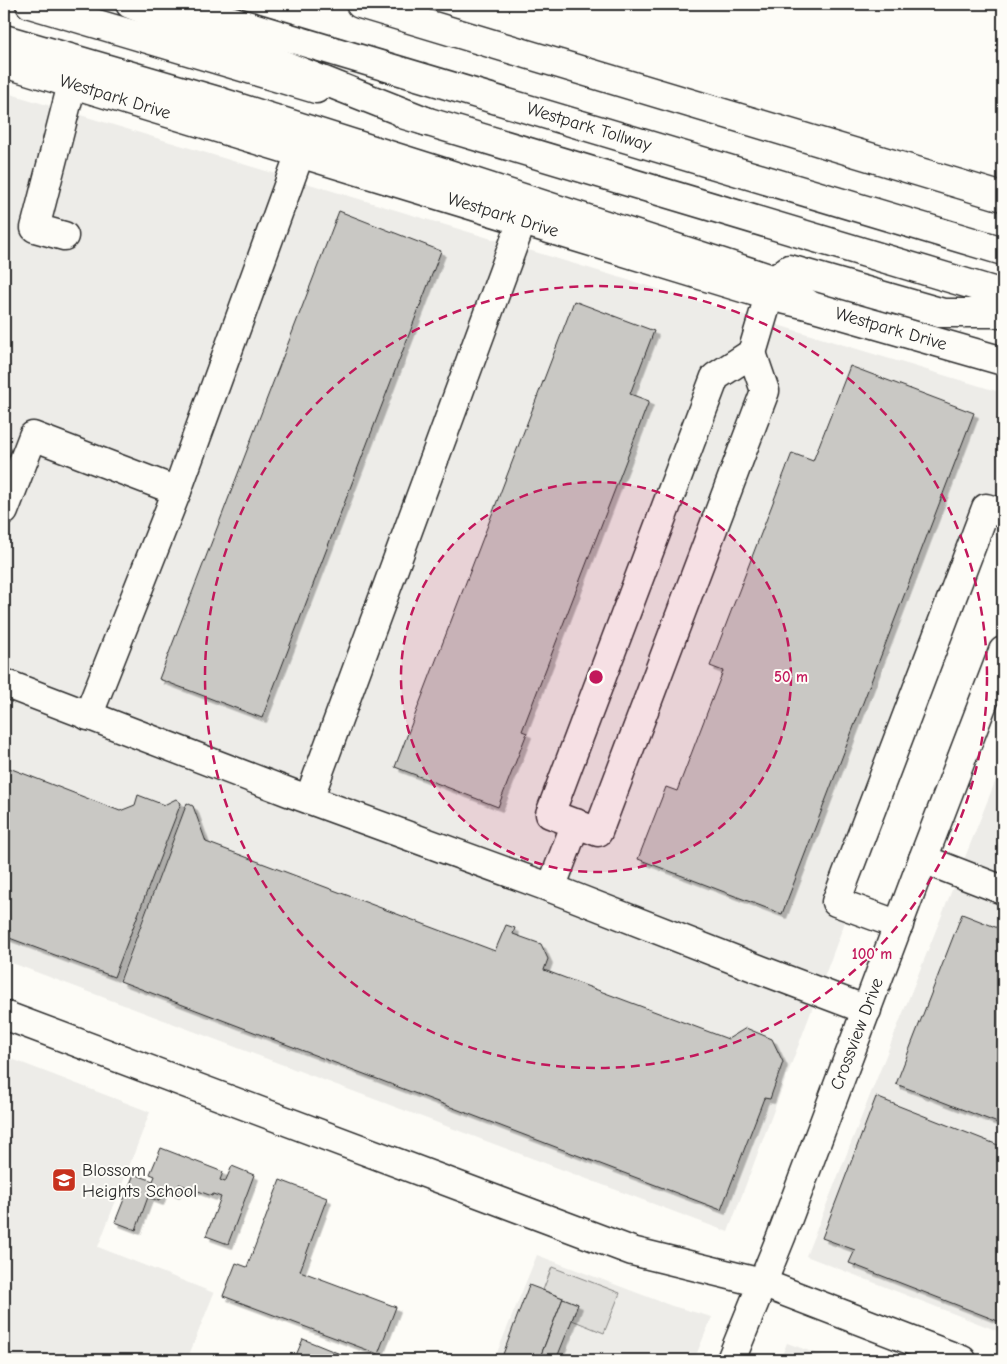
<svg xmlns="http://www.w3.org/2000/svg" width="1007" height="1364" font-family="'Comic Neue',sans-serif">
<defs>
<filter id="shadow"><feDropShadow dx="4.5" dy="4.5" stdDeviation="0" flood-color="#0004"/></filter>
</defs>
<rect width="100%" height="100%" fill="#fdfcf7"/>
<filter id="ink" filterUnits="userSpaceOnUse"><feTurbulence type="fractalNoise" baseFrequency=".02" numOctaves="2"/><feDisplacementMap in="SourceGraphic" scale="10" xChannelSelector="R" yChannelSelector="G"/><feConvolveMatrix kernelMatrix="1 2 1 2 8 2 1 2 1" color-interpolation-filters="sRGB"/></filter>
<g filter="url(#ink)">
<g fill="#edece8">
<polygon points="4,92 1003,393 1003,503 728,1232 4,960"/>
<polygon points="1003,762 1003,1333 806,1256"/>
<polygon points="4,1056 150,1112 98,1247 214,1293 187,1360 4,1360"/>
<polygon points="537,1255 672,1306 712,1317 694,1360 494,1360"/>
<polygon points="787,1343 834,1360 780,1360"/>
</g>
<polygon fill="#dfdeda" stroke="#858482" points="552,1267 620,1293 604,1333 572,1320 578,1304 543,1290"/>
<g fill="#c9c8c4" stroke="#2b2b2b" filter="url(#shadow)">
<polygon points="339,211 441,251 262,718 159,679"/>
<polygon points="574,301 654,331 630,394 649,401 522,731 527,733 498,807 395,767"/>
<polygon points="850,366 974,413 782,914 638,859 666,787 677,791 723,671 710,666 792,453 813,461"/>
<polygon points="4,766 120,811 135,805 138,795 164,805 176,799 181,803 114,977 4,936"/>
<polygon points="187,803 193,806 206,842 495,951 506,925 515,928 513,934 541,944 548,959 544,970 728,1039 746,1028 772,1039 783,1062 770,1099 764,1098 721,1210 120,981"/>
<polygon points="962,914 1003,930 1003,1125 896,1084"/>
<polygon points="876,1097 1003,1147 1003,1323 849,1263 855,1250 822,1238"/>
<polygon points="161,1148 223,1172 220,1180 225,1182 232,1166 254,1175 228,1244 206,1236 221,1197 213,1194 212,1196 179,1184 175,1194 163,1189 159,1201 148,1197 136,1230 115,1222 134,1174 153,1181 155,1176 150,1174"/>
<polygon points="280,1180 327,1198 300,1271 396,1307 378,1354 223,1296 236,1263 247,1267"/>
<polygon points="529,1285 563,1298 539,1360 510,1360 502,1357"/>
<polygon points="563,1298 578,1304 572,1320 556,1360 539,1360"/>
<polygon points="303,1339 340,1354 338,1360 294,1360"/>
</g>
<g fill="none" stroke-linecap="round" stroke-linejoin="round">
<defs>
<g id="minor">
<polyline points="64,236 35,228 72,84"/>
<polygon points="752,353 765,391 598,832 550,814 715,377"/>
<polyline points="752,353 769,296"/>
<polyline points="4,511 33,436 177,491"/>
<polyline points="4,683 291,793 551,888 761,970 867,1010"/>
<polyline points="88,716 177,491 300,153"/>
<polyline points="309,799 522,221"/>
<polyline points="923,859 1003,890"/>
<polyline points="551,888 576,823"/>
<polyline points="899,925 836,902 986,508 1003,513"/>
<polyline points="4,1015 632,1251 762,1283 962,1360"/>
<polyline points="731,1360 781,1237 923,859 1003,651"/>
</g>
<g id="major">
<polyline points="30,4 316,89"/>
<polyline points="4,63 769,296 811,306 1003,361"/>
<polyline points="405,115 1003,294"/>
<polyline points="769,296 775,280 789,269 943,313 1003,313"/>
</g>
<g id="highway">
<polyline points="130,4 428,122"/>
<polyline points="176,4 1003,251"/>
<polyline points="360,4 1003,197"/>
<polyline points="4,39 221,102 443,172 775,280 811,306"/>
</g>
</defs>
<use href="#minor" stroke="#2b2b2b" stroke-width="31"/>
<use href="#major" stroke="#2b2b2b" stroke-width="31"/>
<use href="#highway" stroke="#2b2b2b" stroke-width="31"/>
<use href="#minor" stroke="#fdfcf7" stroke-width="28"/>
<use href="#major" stroke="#fdfcf7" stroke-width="28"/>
<use href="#highway" stroke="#fdfcf7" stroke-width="28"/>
</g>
</g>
<circle cx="596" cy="677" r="195" fill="#c2185b" fill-opacity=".12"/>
<g fill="none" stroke="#c2185b" stroke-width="2.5" stroke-dasharray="9 6">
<circle cx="596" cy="677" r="195"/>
<circle cx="596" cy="677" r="391"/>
</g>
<defs>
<symbol id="school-square" viewBox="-11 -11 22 22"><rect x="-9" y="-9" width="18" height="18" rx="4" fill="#c8321e" stroke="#fdfcf7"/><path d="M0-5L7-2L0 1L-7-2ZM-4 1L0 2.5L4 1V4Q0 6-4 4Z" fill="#fff"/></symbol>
</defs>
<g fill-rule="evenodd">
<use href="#school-square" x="50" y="1166" width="28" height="28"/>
</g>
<g text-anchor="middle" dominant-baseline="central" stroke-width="4" stroke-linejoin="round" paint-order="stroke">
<g font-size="18" fill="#2b2b2b" stroke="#fdfcf7">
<text transform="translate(115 97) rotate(17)">Westpark Drive</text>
<text transform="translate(589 127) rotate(17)">Westpark Tollway</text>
<text transform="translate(503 215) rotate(17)">Westpark Drive</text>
<text transform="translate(891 329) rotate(16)">Westpark Drive</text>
<text transform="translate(857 1034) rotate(-69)">Crossview Drive</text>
</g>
<g font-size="18" fill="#2b2b2b" stroke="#fdfcf7" text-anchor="start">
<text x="82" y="1170">Blossom<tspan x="82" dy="21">Heights School</tspan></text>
</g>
</g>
<circle cx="596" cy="677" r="8" fill="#c2185b" stroke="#fdfcf7" stroke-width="2.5"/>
<g font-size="15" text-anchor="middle" font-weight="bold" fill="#c2185b" stroke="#fdfcf7" stroke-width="4" stroke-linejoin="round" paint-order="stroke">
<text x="791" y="682">50 m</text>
<text x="872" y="959">100 m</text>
</g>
<rect width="1007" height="1364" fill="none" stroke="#fdfcf7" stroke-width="20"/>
<rect x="10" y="10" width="987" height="1344" fill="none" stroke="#2b2b2b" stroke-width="2" filter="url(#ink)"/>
</svg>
